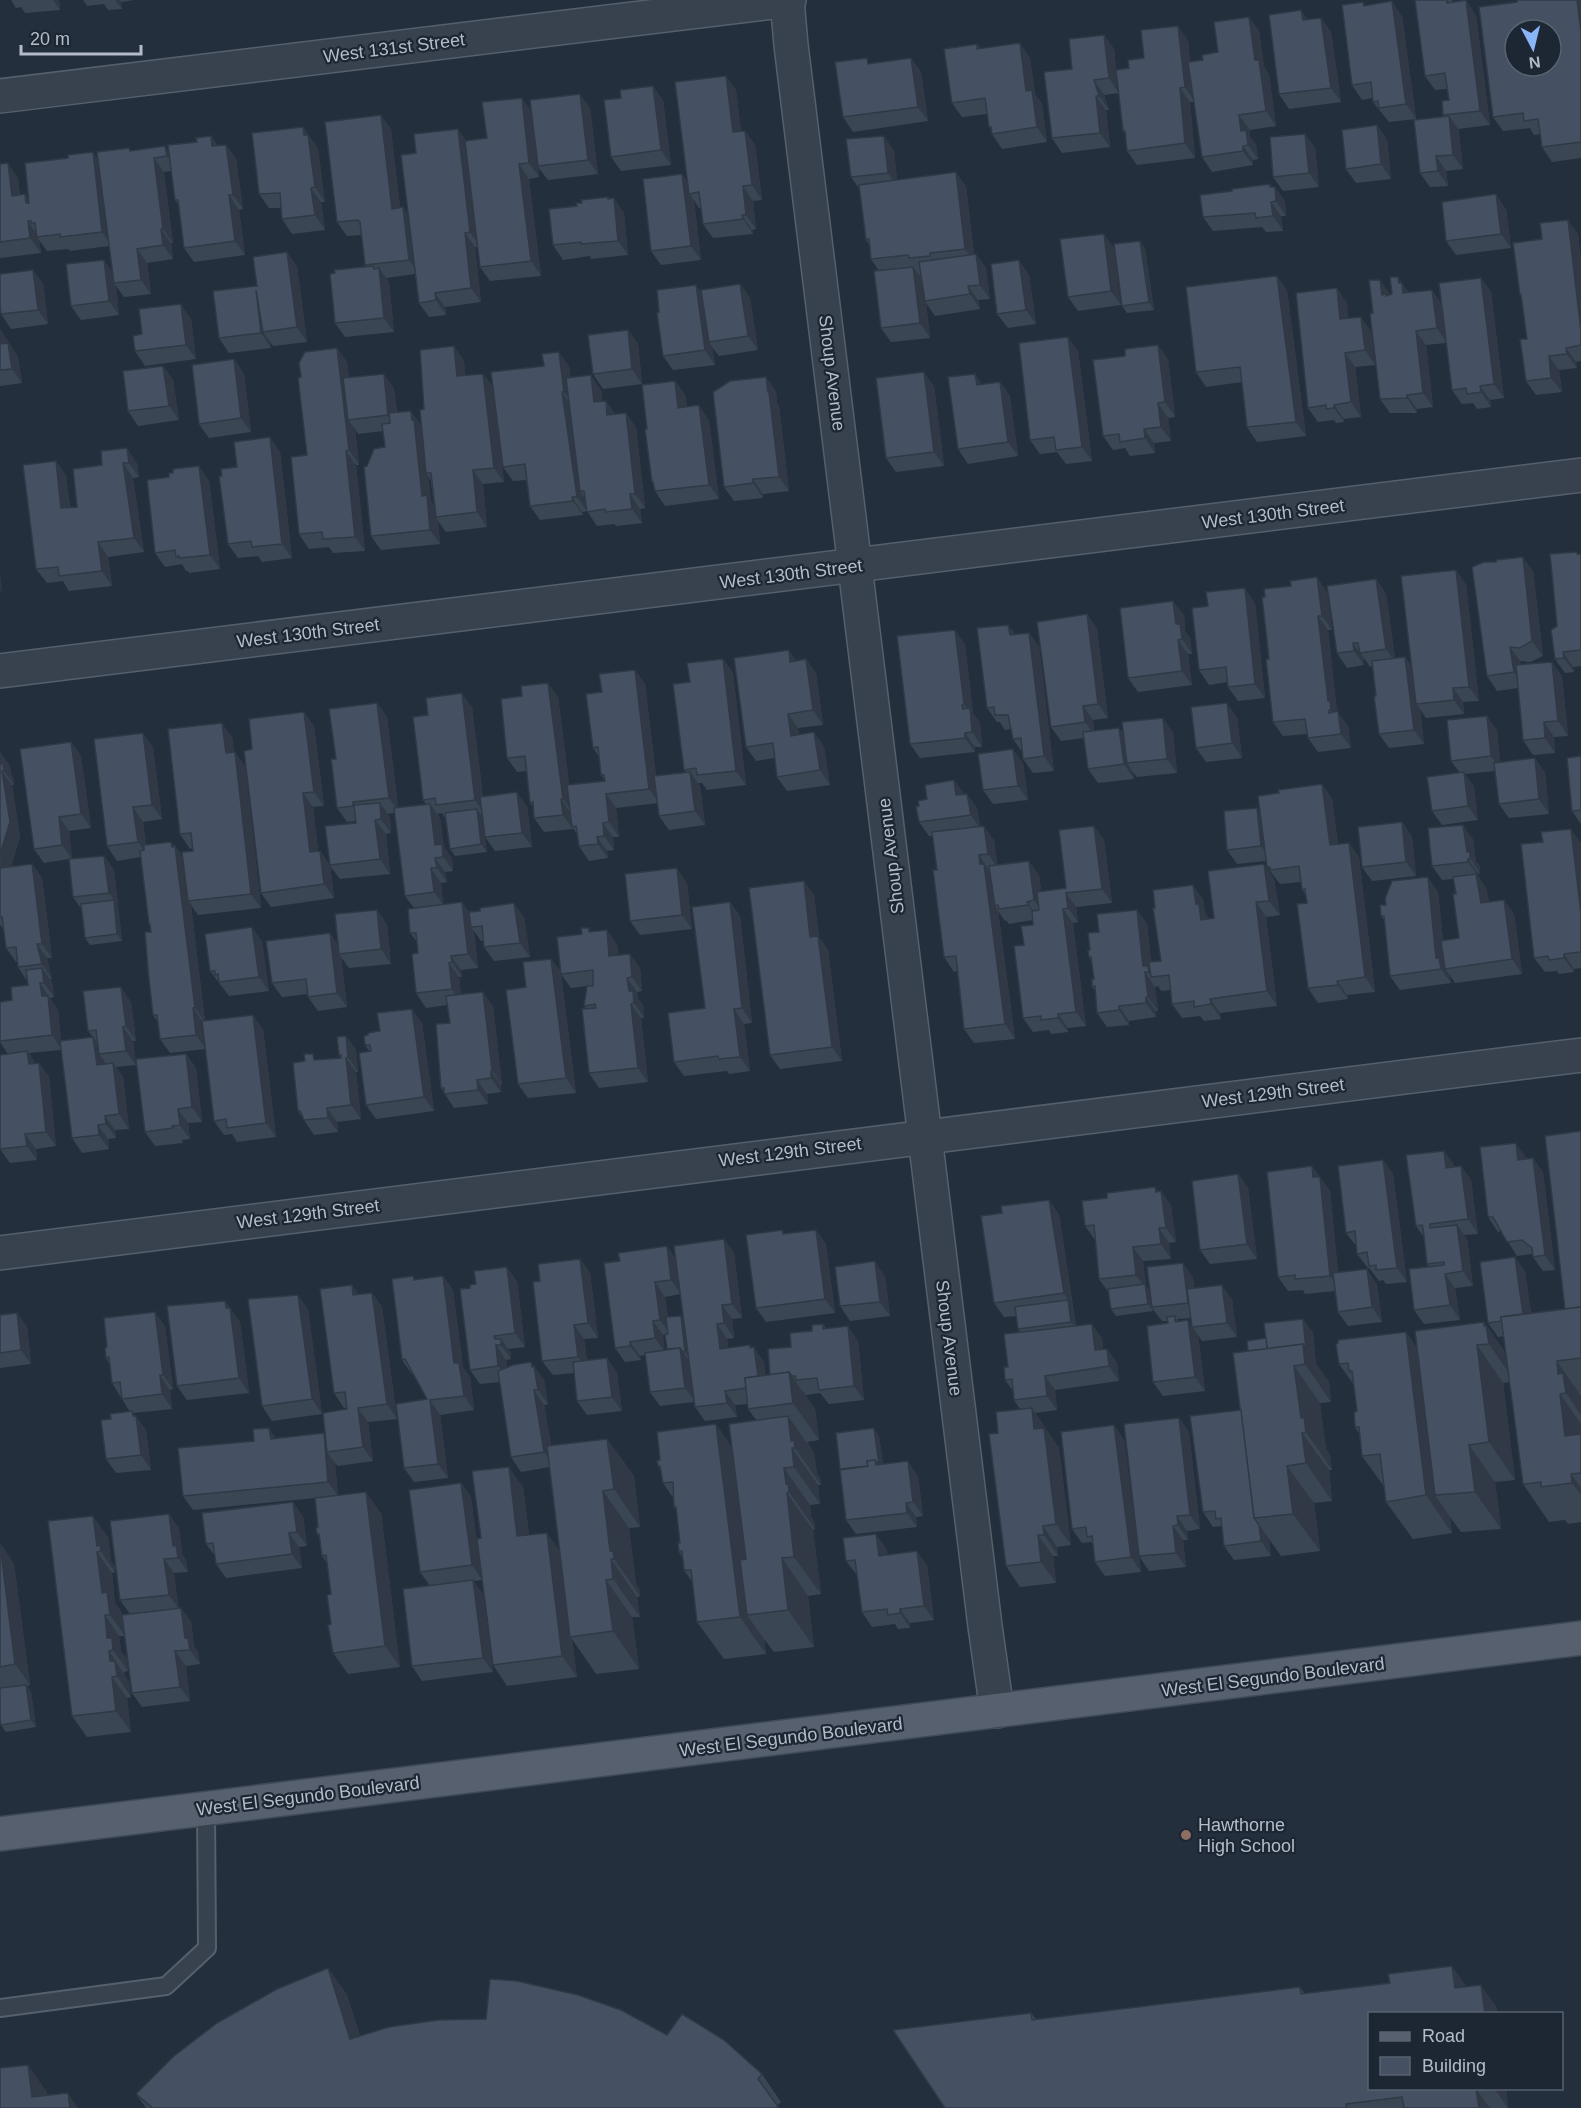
<svg xmlns="http://www.w3.org/2000/svg" width="1581" height="2108" font-family="Helvetica,sans-serif">
<rect width="100%" height="100%" fill="#242f3e"/>
<g fill="none" stroke-linecap="round" stroke-linejoin="round">
<defs>
<polyline id="lane" points="0,2008 166,1986 207,1948 206,1809"/>
<g id="street">
<polyline points="787,0 791,45 985,1626 997,1711"/>
<polyline points="0,96 789,0"/>
<polyline points="0,671 1581,475"/>
<polyline points="0,1253 1581,1055"/>
</g>
<polyline id="primary" points="0,1834 1581,1638"/>
</defs>
<use href="#lane" stroke="#565f6c" stroke-width="20"/>
<use href="#street" stroke="#565f6c" stroke-width="36"/>
<use href="#primary" stroke="#414a57" stroke-width="36"/>
<use href="#lane" stroke="#38414e" stroke-width="16"/>
<use href="#street" stroke="#38414e" stroke-width="33"/>
<use href="#primary" stroke="#56606e" stroke-width="33"/>
</g>
<g fill="#3b4654" fill-rule="evenodd">
<polygon points="11,0 59,0 60,10 25,13 21,7 16,8"/>
<polygon points="83,0 134,0 121,2 122,9 108,10 104,4 87,6"/>
<polygon points="1415,0 1452,0 1453,2 1476,15 1490,125 1458,129 1463,169 1446,171 1448,186 1430,187 1420,173 1444,116 1443,115 1449,100 1447,89 1435,90 1425,76"/>
<polygon points="1581,0 1581,158 1552,162 1542,147 1540,134 1534,135 1530,128 1503,131 1493,117 1517,2"/>
<polygon points="1366,5 1402,16 1416,119 1389,122 1373,102 1373,98 1362,100 1352,85"/>
<polygon points="1249,17 1259,31 1264,67 1269,74 1276,126 1250,130 1250,137 1256,144 1258,159 1253,160 1253,165 1212,172 1202,157 1194,102 1190,102 1195,158 1137,165 1127,151 1125,134 1123,131 1119,93 1104,95 1109,110 1106,110 1110,147 1062,153 1052,138 1072,69 1104,35 1114,49 1116,69 1129,68 1144,58 1188,40 1190,62 1203,60 1218,52"/>
<polygon points="1321,18 1331,32 1341,102 1289,109 1279,94 1308,19"/>
<polygon points="977,44 980,49 1030,58 1035,94 1042,104 1047,142 1002,149 992,134 992,131 989,127 987,114 962,117 952,103"/>
<polygon points="911,58 921,72 928,121 853,132 843,117 871,63"/>
<polygon points="726,76 736,90 741,131 745,131 755,145 762,200 753,201 756,229 752,230 753,234 713,238 703,224 701,208 699,208 694,200 701,260 661,265 651,251 688,182"/>
<polygon points="663,100 671,165 621,171 611,157"/>
<polygon points="590,108 598,174 548,180 538,167 539,177 529,179 541,276 490,281 480,267 478,247 475,247 481,302 445,307 446,315 429,317 419,303 415,274 386,278 389,282 394,332 345,337 335,323 366,267 365,265 362,235 347,236 337,222 391,129 400,208 403,207 408,215 416,153 466,141 487,138 531,110"/>
<polygon points="1377,125 1387,140 1391,179 1356,183 1346,169"/>
<polygon points="303,127 318,149 325,202 321,202 325,230 292,234 282,219 281,208 269,208 259,194"/>
<polygon points="1305,134 1315,148 1319,187 1283,191 1273,177"/>
<polygon points="211,136 217,146 226,145 236,159 243,209 239,210 245,255 194,262 184,248 178,204 175,200 171,171 164,172 173,243 171,243 173,259 147,263 151,294 124,297 116,286 119,315 81,320 71,306 112,272 109,246 70,251 68,249 47,251 39,240 41,253 0,258 0,164 18,178 20,195 25,194 29,200 98,160 132,151 168,150 197,142"/>
<polygon points="884,136 894,151 897,180 966,186 974,254 976,254 986,268 990,299 978,300 980,309 935,316 926,303 930,338 891,342 881,328 879,271 871,259 870,246 866,240 860,190 851,177"/>
<polygon points="1270,184 1272,187 1275,187 1285,201 1286,216 1281,216 1283,231 1266,232 1262,227 1213,231 1203,217 1232,191"/>
<polygon points="608,197 624,213 628,255 591,259 590,256 563,260 553,245 577,206"/>
<polygon points="1506,209 1511,248 1456,255 1446,241"/>
<polygon points="1104,234 1121,305 1078,311 1068,297"/>
<polygon points="1578,234 1581,261 1581,361 1576,362 1577,368 1559,370 1562,392 1536,395 1526,381 1527,339 1522,298 1520,295"/>
<polygon points="1145,248 1154,310 1127,313 1122,306"/>
<polygon points="287,252 297,267 307,342 273,346 271,343 271,348 229,353 219,338 257,286"/>
<polygon points="33,270 43,284 48,324 11,329 1,314"/>
<polygon points="1029,275 1036,324 1008,328 997,314"/>
<polygon points="1277,276 1287,291 1306,436 1257,442 1247,427 1242,382 1206,387 1196,372"/>
<polygon points="1398,277 1408,292 1441,303 1481,278 1491,292 1504,398 1490,400 1491,407 1477,409 1473,403 1462,404 1452,390 1446,343 1426,345 1433,407 1417,409 1417,413 1390,413 1380,399 1373,313 1392,294"/>
<polygon points="740,284 750,298 758,350 719,356 712,347 715,365 673,370 663,356 659,312 702,294"/>
<polygon points="1347,303 1348,318 1371,331 1375,365 1355,367 1361,417 1344,419 1344,422 1336,423 1334,420 1318,422 1308,408"/>
<polygon points="191,319 196,359 145,366 135,351 142,334"/>
<polygon points="0,329 18,357 22,383 0,386"/>
<polygon points="628,330 638,344 642,384 603,389 593,374"/>
<path d="M454,346l10,15 1,14 18,-1 10,13 76,-21 1,12 31,12 1,11h4l9,13 21,13 9,81 -5,1 2,14 -26,3 -2,-2 -17,2 -10,-15 -5,1 1,3 -43,5 -10,-14 -4,-26 -13,1 -10,-14 -7,-59 8,74 -21,2 4,43 -41,5 -8,-11 2,23 -59,6 -10,-14 -4,-70 18,-19 -2,-16 -25,3 -3,-5 4,36h-3l9,86 -32,2 -4,-6 -20,2 -10,-15 8,-79 -6,-78 36,-29 10,14 2,16 45,10 3,24 24,13 3,-16zM428,476l3,5 3,25 -3,-5z"/>
<polygon points="1078,351 1092,461 1066,464 1057,452 1040,454 1030,440"/>
<polygon points="234,359 244,374 251,432 209,438 199,424"/>
<polygon points="1168,359 1175,417 1168,418 1171,441 1154,443 1155,453 1130,456 1125,448 1113,450 1103,436"/>
<polygon points="163,366 173,380 179,420 138,426 128,411"/>
<polygon points="675,381 685,395 687,407 709,420 719,499 665,506 655,491 654,485 652,482 647,429"/>
<polygon points="1000,382 1010,396 1018,456 968,464 958,449 982,385"/>
<polygon points="934,386 944,466 896,472 886,458"/>
<polygon points="776,391 777,404 779,406 789,491 763,494 763,498 734,501 724,487"/>
<polygon points="270,437 280,452 292,558 262,562 258,556 238,558 228,544 222,476 237,467"/>
<polygon points="101,451 137,463 139,477 133,478 144,552 108,557 112,586 69,591 63,581 47,583 36,569 66,475 70,507 77,507 102,465"/>
<polygon points="199,466 209,481 220,569 189,573 188,571 186,571 182,564 165,567 155,553 169,477"/>
<polygon points="1577,552 1578,554 1581,554 1581,666 1573,667 1574,672 1565,673 1555,659 1557,626"/>
<polygon points="1533,571 1543,656 1530,662 1520,661 1521,665 1562,676 1568,736 1554,737 1555,753 1533,755 1523,740 1518,688 1497,691 1487,676"/>
<polygon points="1376,579 1386,594 1395,658 1405,657 1412,667 1466,584 1479,701 1463,702 1464,714 1426,718 1420,709 1424,744 1389,748 1379,734 1376,696 1372,666 1370,667 1364,658 1364,665 1347,668 1337,653"/>
<polygon points="1327,592 1332,630 1328,630 1337,712 1348,726 1351,748 1318,752 1308,738 1307,734 1283,736 1273,722 1269,659"/>
<polygon points="1255,603 1265,698 1238,701 1228,687 1228,682 1209,685 1199,670"/>
<polygon points="1087,614 1097,629 1108,718 1093,720 1094,731 1119,728 1124,734 1173,732 1177,773 1137,777 1133,772 1134,779 1098,783 1088,769 1084,738 1061,741 1051,727"/>
<polygon points="1184,615 1185,631 1190,638 1192,654 1188,654 1192,685 1138,692 1128,678"/>
<polygon points="1008,625 1015,634 1029,633 1039,647 1054,771 1033,773 1023,759 1023,753 1013,739 1011,729 1005,730 1000,722 997,722 987,708"/>
<polygon points="965,644 973,713 980,723 982,747 975,747 975,752 920,758 910,744"/>
<polygon points="789,650 796,661 806,659 816,673 823,725 798,728 799,735 814,732 824,747 830,785 787,791 777,777 775,758 756,761 746,747"/>
<polygon points="723,659 733,673 746,785 707,790 702,783 698,783 700,786 705,825 669,830 659,816 658,803 616,808 619,837 613,837 614,850 607,851 608,858 589,861 579,846 577,834 572,827 571,813 573,829 544,832 534,818 533,806 530,803 527,771 517,772 507,758 558,697 569,785 605,781 601,775 599,757 593,748 602,692 635,670 645,684 656,776 686,772 684,770 690,682"/>
<polygon points="377,703 387,717 398,807 426,804 423,800 428,715 472,707 483,796 527,806 532,847 495,851 485,837 483,815 481,815 487,852 455,856 450,849 445,818 442,813 437,814 440,818 444,847 452,859 453,871 445,872 447,882 441,883 443,904 469,912 524,917 530,957 494,961 484,947 484,941 481,941 474,931 478,968 461,970 462,977 459,977 461,995 493,1006 502,1085 501,1085 501,1092 487,1094 488,1104 454,1108 441,1088 450,1023 447,1005 426,1008 416,993 418,953 417,942 410,933 414,908 405,896 394,813 387,814 390,817 391,833 386,834 390,874 340,879 330,866 334,898 271,907 261,893 252,749 304,712 314,726 324,806 313,807 318,851 320,851 330,865 356,823 356,821 347,822 337,808 336,759"/>
<polygon points="1237,717 1242,758 1206,762 1196,748"/>
<polygon points="1497,730 1500,762 1535,758 1545,773 1549,814 1509,818 1499,804 1495,771 1465,774 1474,787 1478,820 1442,825 1432,811 1460,773 1451,761"/>
<polygon points="232,737 234,752 245,766 261,908 198,915 191,905 205,1021 263,1029 276,1137 237,1142 232,1134 224,1135 214,1121 205,1049 170,1053 160,1039 157,1021 153,1015 151,932 151,927 149,924 141,857 117,861 107,846 153,747 162,819 143,822 146,845 174,846 183,857 193,851 192,848 190,849 180,834"/>
<polygon points="71,742 81,756 91,828 69,831 72,859 104,856 114,870 122,941 90,945 85,938 82,910 73,897 69,859 44,863 34,849"/>
<polygon points="0,752 10,766 11,774 13,778 14,785 12,785 20,837 11,866 32,864 42,878 52,958 47,958 52,979 50,979 52,982 54,997 50,998 51,1000 58,1010 61,1041 93,1037 88,1031 131,1002 136,1041 133,1041 136,1065 116,1067 123,1077 129,1129 115,1130 116,1138 108,1139 109,1149 82,1153 72,1138 61,1050 29,1053 35,1063 39,1063 49,1077 56,1146 36,1149 37,1160 10,1163 0,1149 8,1054 0,1042 0,1002 12,1000 28,985 27,981 18,967 17,962 16,962 6,948 4,930 0,925"/>
<polygon points="1581,756 1581,824 1572,811"/>
<polygon points="1023,763 1028,800 993,804 983,790"/>
<polygon points="954,780 964,794 967,794 977,808 980,826 994,840 997,865 1039,875 1041,891 1066,888 1094,826 1104,840 1112,903 1076,907 1078,922 1073,923 1086,1026 1068,1028 1068,1032 1051,1034 1049,1030 1033,1032 1023,1018 1024,945 1033,925 1033,920 1009,924 1006,920 1005,921 998,911 1015,1039 974,1043 964,1029 957,971 954,972 944,957 937,870 933,836 929,836 919,822 919,806 927,799"/>
<polygon points="1322,784 1332,799 1338,844 1359,857 1375,992 1347,995 1348,999 1318,1003 1308,988 1307,903 1306,896 1302,889 1301,882 1280,884 1267,867 1266,861 1237,864 1227,850 1279,793"/>
<polygon points="1402,822 1412,837 1416,876 1372,881 1362,867"/>
<polygon points="1473,839 1476,862 1480,866 1480,874 1478,873 1478,876 1486,888 1489,902 1514,914 1522,974 1455,983 1450,975 1451,983 1400,990 1390,976 1385,921 1381,916 1386,905 1438,892 1443,940 1459,938 1456,894 1453,879 1442,880 1432,866"/>
<polygon points="1581,843 1581,968 1574,969 1574,972 1559,974 1557,971 1545,972 1534,958"/>
<polygon points="1264,864 1274,879 1280,915 1266,917 1277,1006 1220,1013 1221,1019 1204,1021 1200,1016 1182,1018 1172,1004 1170,990 1161,991 1158,986 1155,987 1158,1011 1156,1011 1156,1017 1129,1021 1129,1025 1107,1027 1097,1013 1095,990 1092,987 1094,979 1091,961 1089,957 1090,950 1099,932 1137,910 1147,924 1151,962 1161,961 1203,899 1205,913 1209,919 1214,918"/>
<polygon points="687,883 692,929 640,935 630,921"/>
<polygon points="814,895 819,937 828,950 842,1061 780,1069 770,1055"/>
<polygon points="730,902 740,916 752,1023 744,1024 750,1071 729,1074 727,1071 684,1076 674,1062 705,1008"/>
<polygon points="377,910 387,925 391,964 349,968 341,957 347,1007 318,1011 308,997 308,994 282,997 272,983 338,945"/>
<polygon points="591,932 617,944 618,955 640,968 642,991 637,992 638,999 643,1005 644,1018 641,1018 648,1082 599,1088 589,1073 586,1009 584,1006 587,986 571,988 561,974 576,1093 528,1098 518,1084 526,987 551,959 561,972 582,934"/>
<polygon points="262,941 269,991 229,996 210,971"/>
<polygon points="422,1023 434,1111 376,1119 366,1105 369,1051 365,1045 380,1031"/>
<polygon points="346,1036 356,1050 358,1072 356,1072 361,1119 337,1122 338,1132 314,1135 298,1111 318,1060 340,1058 339,1055"/>
<polygon points="186,1054 196,1068 202,1122 188,1123 190,1139 182,1140 183,1143 155,1146 145,1132"/>
<polygon points="1581,1131 1581,1522 1568,1524 1565,1520 1549,1522 1523,1484 1510,1382 1503,1383 1515,1480 1495,1482 1501,1529 1461,1532 1450,1517 1452,1533 1413,1539 1386,1502 1385,1488 1362,1456 1359,1433 1355,1427 1357,1411 1354,1385 1339,1364 1417,1347 1484,1322 1506,1354 1504,1336 1498,1337 1488,1323 1525,1271 1531,1313 1565,1309"/>
<polygon points="1444,1151 1454,1165 1454,1167 1461,1166 1471,1180 1478,1234 1464,1235 1467,1239 1473,1286 1455,1288 1460,1320 1424,1324 1414,1310 1429,1267 1427,1264 1424,1237 1416,1226"/>
<polygon points="1526,1157 1527,1159 1543,1172 1555,1270 1543,1271 1533,1257 1532,1254 1517,1256 1501,1231 1498,1232 1488,1217"/>
<polygon points="1383,1160 1393,1174 1407,1282 1386,1284 1383,1280 1379,1281 1369,1268 1368,1268 1357,1254 1357,1247 1346,1233"/>
<polygon points="1312,1166 1330,1191 1338,1273 1377,1284 1382,1322 1348,1326 1338,1312 1335,1291 1305,1294 1303,1290 1288,1291 1278,1277"/>
<polygon points="1238,1174 1248,1188 1257,1259 1210,1264 1200,1250"/>
<path d="M1161,1191l10,15 5,36 -7,1 2,16 -28,2 3,25 4,5 43,-14 1,11 38,11 5,38 -35,4 -4,-6 7,56 -42,5 -10,-14 15,-59 -1,-2h-5l-10,-13 1,3 -37,5 -5,-7 -2,-16 -10,-14 -4,-39 -10,-14 73,-34zM1191,1318l1,8 -4,-6 -10,1 -1,-2z"/>
<polygon points="1059,1214 1076,1326 1102,1338 1103,1349 1107,1349 1117,1363 1119,1381 1055,1390 1057,1410 1035,1413 1059,1448 1071,1545 1057,1547 1058,1556 1053,1556 1056,1583 1020,1587 1006,1566 998,1433 1020,1409 1014,1400 1013,1391 1005,1380 1020,1332 1018,1329 1016,1316 1004,1317 994,1303"/>
<polygon points="782,1230 785,1234 816,1230 826,1244 835,1313 766,1322 756,1308"/>
<path d="M724,1239l10,14 8,65 -10,1 2,19 -7,1 1,9 24,-1 12,15 1,13h5l21,-28 32,-23 3,5 32,12 6,59 -35,4 -9,-11 -14,2 -4,-5 13,19 4,31 -12,2 7,11 3,20 3,5 1,7h-3l2,19 -10,1 1,12 3,4 1,8 -2,1 8,64 -13,2 6,51 -40,5 -10,-13 2,15 -42,5 -27,-37 -4,-39 -9,-13 -2,-13 -3,-5 1,-9 -3,-32 -3,-4v-8l-11,-16 -2,-12 -3,-5 2,-6 56,-36 16,24 24,-28 -8,-11v-5l-13,1 2,12 -32,4 -10,-14 -1,-5 -34,4 -10,-14 -5,-37 -5,1 1,4 -16,2 -10,-14 -11,-85 72,-4zM680,1294l4,25 -16,-2 -3,-20zM663,1335h2l2,14 -3,1z"/>
<polygon points="580,1259 590,1273 598,1338 584,1339 587,1361 607,1358 617,1373 622,1411 587,1415 577,1401 574,1373 553,1375 542,1361 540,1281"/>
<polygon points="443,1276 453,1290 463,1367 470,1377 474,1410 440,1415 448,1478 414,1482 404,1468 427,1399 413,1374 412,1374 402,1360 415,1280"/>
<polygon points="885,1276 890,1316 850,1321 840,1306"/>
<polygon points="517,1281 525,1347 508,1349 511,1353 511,1359 506,1360 507,1368 534,1366 544,1380 548,1404 544,1405 551,1445 607,1439 634,1476 640,1527 629,1528 636,1584 639,1588 640,1596 637,1597 640,1617 632,1617 639,1669 596,1674 572,1639 577,1677 507,1686 493,1665 481,1538 523,1487 529,1535 560,1552 550,1467 521,1472 511,1457 500,1382 480,1384 470,1370 470,1288"/>
<polygon points="352,1285 359,1295 372,1293 382,1307 397,1419 368,1422 373,1461 338,1466 335,1463 338,1495 381,1513 400,1667 348,1674 333,1653 331,1624 331,1594 327,1563 322,1556 320,1538 317,1534 318,1527 315,1498 193,1510 183,1496 276,1438 324,1433 325,1435 347,1409 347,1407 344,1408 334,1393"/>
<polygon points="225,1301 240,1322 249,1393 187,1400 177,1386"/>
<polygon points="308,1309 322,1414 272,1421 262,1406"/>
<polygon points="17,1313 27,1327 31,1364 0,1368 0,1315"/>
<polygon points="1303,1319 1313,1333 1316,1364 1329,1382 1331,1402 1320,1403 1326,1449 1330,1455 1332,1470 1329,1470 1332,1501 1314,1503 1320,1551 1281,1556 1269,1539 1271,1556 1234,1560 1224,1546 1222,1528 1221,1526 1213,1527 1203,1512 1241,1410 1248,1351 1266,1338"/>
<polygon points="165,1326 173,1389 170,1390 172,1409 133,1413 146,1430 151,1470 116,1473 106,1459 111,1419 130,1412 112,1383 109,1363 106,1358 107,1347"/>
<polygon points="1179,1418 1189,1432 1200,1529 1187,1531 1188,1540 1183,1540 1186,1567 1149,1571 1139,1556"/>
<polygon points="1114,1425 1124,1440 1141,1572 1105,1576 1095,1562 1094,1546 1091,1542 1082,1543 1072,1529"/>
<polygon points="879,1436 883,1465 918,1476 923,1516 916,1517 917,1527 856,1534 846,1520"/>
<polygon points="461,1483 471,1497 482,1580 473,1581 483,1594 493,1672 422,1681 412,1666 430,1586 420,1572"/>
<polygon points="303,1516 307,1546 299,1547 302,1568 226,1578 216,1564 215,1556 206,1544"/>
<polygon points="48,1521 108,1537 111,1561 115,1566 115,1572 112,1573 115,1603 122,1613 125,1636 119,1636 121,1651 127,1659 128,1671 124,1672 124,1674 129,1682 131,1697 127,1698 131,1732 87,1737 72,1716"/>
<polygon points="179,1528 182,1554 186,1560 188,1572 174,1573 178,1608 181,1608 191,1622 194,1646 198,1652 200,1664 186,1666 190,1701 142,1707 132,1693 130,1614 120,1600"/>
<polygon points="0,1543 14,1564 30,1685 27,1686 31,1692 36,1727 6,1732 1,1725 0,1719"/>
<polygon points="886,1548 887,1554 927,1565 934,1620 910,1623 910,1628 898,1629 895,1624 872,1627 862,1612 857,1575 846,1561"/>
<polygon points="328,1968 347,1995 360,2036 667,2035 762,2074 781,2102 777,2106 779,2108 146,2108 136,2094"/>
<polygon points="1300,1987 1305,1994 1467,1987 1496,2006 1497,2013 1370,2013 1370,2088 1506,2088 1508,2108 945,2108 1031,2013 1036,2019"/>
</g>
<g fill="#303945">
<polygon points="53,0 59,0 60,10"/>
<polygon points="115,0 120,0 121,2 122,9"/>
<polygon points="1466,0 1476,15 1490,125 1480,111"/>
<polygon points="1577,0 1581,0 1581,32"/>
<polygon points="1392,1 1402,16 1416,119 1406,104"/>
<polygon points="1301,10 1311,24 1303,20"/>
<polygon points="1249,17 1259,31 1264,67 1269,74 1276,126 1266,111 1255,60"/>
<polygon points="1321,18 1331,32 1341,102 1331,88"/>
<polygon points="1178,26 1188,40 1195,102 1185,87"/>
<polygon points="1104,35 1114,49 1119,93 1109,78"/>
<polygon points="1020,43 1030,58 1035,94 1042,104 1047,142 1037,127 1026,91"/>
<polygon points="911,58 921,72 928,121 918,107"/>
<polygon points="726,76 736,90 743,146 733,132"/>
<polygon points="1094,80 1104,95 1109,110 1099,96"/>
<polygon points="653,86 663,100 671,165 661,150"/>
<polygon points="1180,88 1190,102 1195,158 1185,143"/>
<polygon points="580,94 590,108 598,174 588,160"/>
<polygon points="1096,96 1106,110 1110,147 1100,133"/>
<polygon points="522,98 532,112 539,177 529,163"/>
<polygon points="381,115 391,129 402,223 392,209"/>
<polygon points="1239,115 1250,130 1250,137 1256,144 1258,159 1248,145 1241,131"/>
<polygon points="1449,116 1459,130 1463,169 1453,155"/>
<polygon points="1377,125 1387,140 1391,179 1381,164"/>
<polygon points="303,127 318,149 325,202 315,187"/>
<polygon points="458,129 468,143 480,246 470,232"/>
<polygon points="745,131 755,145 762,200 752,185"/>
<polygon points="1305,134 1315,148 1319,187 1309,173"/>
<polygon points="211,136 221,150 212,146"/>
<polygon points="884,136 894,151 898,188 888,173"/>
<polygon points="226,145 236,159 243,209 233,195"/>
<polygon points="165,146 176,160 177,170 167,156"/>
<polygon points="1243,146 1253,160 1253,165 1243,151"/>
<polygon points="93,152 103,167 112,246 102,232"/>
<polygon points="1436,156 1446,171 1448,186 1438,171"/>
<polygon points="154,158 164,172 173,243 163,229"/>
<polygon points="8,163 18,178 22,210 12,196"/>
<polygon points="519,164 529,179 541,276 531,261"/>
<polygon points="956,172 966,186 975,263 965,249"/>
<polygon points="682,174 692,189 689,194 694,200 701,260 691,246"/>
<polygon points="1270,184 1276,192 1275,187 1285,201 1286,216 1276,201 1270,187"/>
<polygon points="743,186 753,201 756,229 746,215"/>
<polygon points="311,188 321,202 325,230 315,215"/>
<polygon points="25,194 35,208 26,203"/>
<polygon points="1496,194 1506,209 1511,248 1501,234"/>
<polygon points="229,195 239,210 245,255 235,241"/>
<polygon points="608,197 615,206 614,198 624,213 628,255 618,241"/>
<polygon points="1271,202 1281,216 1283,231 1273,216"/>
<polygon points="403,207 413,222 419,274 409,260"/>
<polygon points="742,215 752,230 753,234 743,219"/>
<polygon points="1568,220 1578,234 1581,261 1581,331"/>
<polygon points="28,221 38,236 37,237 39,240 41,253 30,238"/>
<polygon points="161,229 171,243 173,259 163,245"/>
<polygon points="465,233 475,247 481,302 471,288"/>
<polygon points="1104,234 1114,248 1121,305 1111,291"/>
<polygon points="1140,241 1145,248 1154,310 1149,302"/>
<polygon points="137,249 147,263 151,294 141,280"/>
<polygon points="287,252 297,267 307,342 297,327"/>
<polygon points="976,254 986,268 990,299 980,285"/>
<polygon points="104,260 114,274 114,283 116,286 119,315 109,301"/>
<polygon points="1019,260 1029,275 1036,324 1026,310"/>
<polygon points="373,266 379,274 379,268 389,282 394,332 384,318"/>
<polygon points="913,267 924,281 925,301 926,303 930,338 920,323"/>
<polygon points="33,270 43,284 48,324 38,310"/>
<polygon points="1277,276 1287,291 1306,436 1296,422"/>
<polygon points="1398,277 1408,291 1408,292 1403,293 1399,283"/>
<polygon points="1481,278 1491,292 1504,398 1494,384"/>
<polygon points="1380,280 1390,294 1391,301 1382,295"/>
<polygon points="740,284 750,298 758,350 748,336"/>
<polygon points="696,285 706,300 709,342 712,347 715,365 705,350"/>
<polygon points="968,286 978,300 980,309 970,294"/>
<polygon points="1337,288 1347,303 1350,334 1340,319"/>
<polygon points="256,290 263,332 271,343 271,348 261,333"/>
<polygon points="1432,290 1442,304 1447,343 1437,328"/>
<polygon points="435,293 445,307 446,315 436,300"/>
<polygon points="181,304 191,319 196,359 186,345"/>
<polygon points="1361,317 1371,331 1375,365 1365,350"/>
<polygon points="0,329 18,357 22,383 12,369 0,344"/>
<polygon points="628,330 638,344 642,384 632,369"/>
<polygon points="1416,331 1426,345 1433,407 1423,393"/>
<polygon points="1068,337 1078,351 1092,461 1082,447"/>
<polygon points="1158,345 1168,359 1175,417 1165,402"/>
<polygon points="454,346 464,361 467,390 457,376"/>
<polygon points="337,348 347,362 354,419 348,420 355,429 359,465 349,450"/>
<polygon points="1566,348 1576,362 1577,368 1567,354"/>
<polygon points="559,352 569,366 574,406 564,392"/>
<polygon points="1345,353 1355,367 1361,417 1351,402"/>
<polygon points="1549,356 1559,370 1562,392 1551,378"/>
<polygon points="234,359 244,374 251,432 241,418"/>
<polygon points="163,366 173,380 179,420 169,406"/>
<polygon points="924,372 934,386 944,466 934,452"/>
<polygon points="384,374 394,388 398,429 388,415"/>
<polygon points="483,374 493,388 504,482 494,468"/>
<polygon points="975,374 985,388 977,385"/>
<polygon points="591,375 601,390 604,417 594,402"/>
<polygon points="766,377 776,391 777,404 779,406 789,491 779,477"/>
<polygon points="675,381 685,395 688,422 678,408"/>
<polygon points="1000,382 1010,396 1018,456 1008,442"/>
<polygon points="1480,386 1490,400 1491,407 1481,392"/>
<polygon points="562,392 572,406 580,491 585,498 587,511 577,497"/>
<polygon points="1407,395 1417,409 1417,413 1407,398"/>
<polygon points="606,401 616,415 607,415"/>
<polygon points="1158,403 1168,418 1171,441 1161,427"/>
<polygon points="699,405 709,420 719,499 709,485"/>
<polygon points="1334,405 1344,419 1344,422 1334,408"/>
<polygon points="411,411 421,425 426,473 428,476 431,501 437,509 436,517 438,521 440,544 430,530 422,496"/>
<polygon points="626,413 636,427 645,508 635,494"/>
<polygon points="1144,429 1154,443 1155,453 1145,438"/>
<polygon points="270,437 280,452 292,558 282,544"/>
<polygon points="127,448 137,463 139,477 129,463"/>
<polygon points="346,451 356,465 365,551 355,537"/>
<polygon points="56,461 66,475 71,523 61,508"/>
<polygon points="123,463 133,478 144,552 134,538"/>
<polygon points="199,466 209,481 220,569 210,555"/>
<polygon points="473,470 483,484 487,527 477,512"/>
<polygon points="753,479 763,494 763,498 753,483"/>
<polygon points="630,494 640,509 642,523 632,509"/>
<polygon points="572,497 582,512 583,515 573,501"/>
<polygon points="98,542 108,557 112,586 102,571"/>
<polygon points="1523,557 1533,571 1543,656 1532,641"/>
<polygon points="1456,570 1466,584 1479,701 1469,687"/>
<polygon points="0,573 2,593 0,589"/>
<polygon points="1317,577 1327,592 1332,630 1322,616"/>
<polygon points="1376,579 1386,594 1396,664 1386,649"/>
<polygon points="1245,588 1255,603 1265,698 1255,684"/>
<polygon points="1173,601 1184,615 1185,631 1190,638 1192,654 1182,639 1176,624"/>
<polygon points="1087,614 1097,629 1108,718 1098,704"/>
<polygon points="1318,616 1328,630 1337,712 1348,726 1351,748 1341,734 1339,721 1331,710 1328,701"/>
<polygon points="1008,625 1018,639 1010,635"/>
<polygon points="955,630 965,644 973,713 980,723 982,747 972,732 963,709 962,705 971,717 971,714 964,704"/>
<polygon points="1029,633 1039,647 1054,771 1044,756"/>
<polygon points="1178,640 1188,654 1192,685 1182,671"/>
<polygon points="1353,643 1364,658 1364,665 1354,651"/>
<polygon points="1510,647 1520,661 1524,687 1514,672"/>
<polygon points="789,650 799,665 790,662"/>
<polygon points="1563,652 1573,667 1574,672 1564,658"/>
<polygon points="1405,657 1415,671 1416,704 1420,709 1424,744 1414,730"/>
<polygon points="723,659 733,673 746,785 736,771"/>
<polygon points="806,659 816,673 823,725 813,710"/>
<polygon points="1552,662 1562,676 1568,736 1558,721"/>
<polygon points="635,670 645,684 659,803 649,789"/>
<polygon points="548,683 558,697 573,813 563,799"/>
<polygon points="1453,688 1463,702 1464,714 1454,700"/>
<polygon points="462,693 472,707 485,814 475,800"/>
<polygon points="377,703 387,717 399,812 389,798"/>
<polygon points="1227,703 1237,717 1242,758 1232,743"/>
<polygon points="1083,706 1093,720 1095,736 1085,722"/>
<polygon points="304,712 314,726 324,806 314,792"/>
<polygon points="788,714 798,728 801,750 791,736"/>
<polygon points="1487,716 1497,730 1501,770 1491,756"/>
<polygon points="1163,718 1173,732 1177,773 1167,759"/>
<polygon points="1544,722 1554,737 1555,753 1545,738"/>
<polygon points="222,723 232,737 236,767 226,753"/>
<polygon points="1119,728 1129,742 1127,763 1133,772 1134,779 1124,764"/>
<polygon points="814,732 824,747 830,785 820,770"/>
<polygon points="143,733 153,747 162,819 152,805"/>
<polygon points="965,733 975,747 975,752 965,738"/>
<polygon points="71,742 81,756 91,828 81,814"/>
<polygon points="1013,749 1023,763 1028,800 1018,786"/>
<polygon points="0,752 10,766 11,774 13,778 14,785 4,771 1,764"/>
<polygon points="235,752 245,766 261,908 251,894"/>
<polygon points="1535,758 1545,773 1549,814 1539,799"/>
<polygon points="2,771 12,785 20,837 6,883 0,875"/>
<polygon points="690,772 700,786 705,825 695,811"/>
<polygon points="1464,772 1474,787 1478,820 1468,806"/>
<polygon points="954,780 964,794 956,795"/>
<polygon points="1322,784 1332,799 1340,859 1330,845"/>
<polygon points="517,792 527,806 532,847 522,833"/>
<polygon points="303,793 313,807 320,867 310,852"/>
<polygon points="606,794 616,808 619,837 609,822"/>
<polygon points="967,794 977,808 981,830 971,815"/>
<polygon points="561,799 571,813 573,829 563,815"/>
<polygon points="380,803 390,817 391,833 381,819"/>
<polygon points="430,804 440,818 444,847 452,859 453,871 435,845"/>
<polygon points="133,807 143,822 148,856 138,842"/>
<polygon points="1257,808 1267,823 1271,861 1261,846"/>
<polygon points="477,809 482,816 487,852 481,844"/>
<polygon points="59,817 69,831 72,859 62,845"/>
<polygon points="375,820 386,834 390,874 380,859"/>
<polygon points="1402,822 1412,837 1416,876 1406,862"/>
<polygon points="603,823 613,837 614,850 604,836"/>
<polygon points="1463,825 1473,839 1476,862 1480,866 1480,874 1467,852"/>
<polygon points="984,826 994,840 998,869 988,854"/>
<polygon points="1094,826 1104,840 1112,903 1102,889"/>
<polygon points="1571,829 1581,843 1581,914"/>
<polygon points="597,837 607,851 608,858 598,844"/>
<polygon points="171,842 176,849 175,846 186,860 188,901 191,904 205,1022 195,1008"/>
<polygon points="1349,843 1359,857 1375,992 1365,977"/>
<polygon points="320,851 330,865 334,898 324,884"/>
<polygon points="979,855 994,878 995,906 998,911 1015,1039 1005,1024"/>
<polygon points="104,856 114,870 122,941 117,934 114,900 109,893"/>
<polygon points="435,858 445,872 447,882 437,868"/>
<polygon points="1468,859 1478,873 1478,876 1468,862"/>
<polygon points="1029,861 1039,875 1044,914 1034,900"/>
<polygon points="32,864 42,878 52,958 42,944"/>
<polygon points="1264,864 1274,879 1280,915 1269,901"/>
<polygon points="431,868 441,883 444,906 434,892"/>
<polygon points="677,868 687,883 692,929 682,915"/>
<polygon points="1476,874 1486,888 1491,917 1481,903"/>
<polygon points="1428,877 1438,892 1446,970 1450,975 1451,983 1441,969 1436,958"/>
<polygon points="804,881 814,895 819,937 828,950 842,1061 832,1047 810,937"/>
<polygon points="1193,885 1203,899 1205,913 1209,918 1211,934 1201,920 1196,904"/>
<polygon points="1066,893 1076,907 1078,922 1068,908"/>
<polygon points="1504,900 1514,914 1522,974 1512,959"/>
<polygon points="462,902 472,916 471,927 474,931 478,968 468,954"/>
<polygon points="730,902 740,916 752,1023 742,1008"/>
<polygon points="1027,902 1037,916 1038,919 1028,905"/>
<polygon points="1256,902 1266,917 1277,1006 1267,991"/>
<polygon points="514,903 524,917 530,957 520,943"/>
<polygon points="1063,909 1073,923 1086,1026 1076,1012"/>
<polygon points="377,910 387,925 391,964 381,949"/>
<polygon points="1137,910 1147,924 1153,973 1152,977 1143,966"/>
<polygon points="252,927 262,941 269,991 259,977"/>
<polygon points="607,930 617,944 619,970 609,956"/>
<polygon points="330,933 340,947 339,954 341,957 347,1007 337,993"/>
<polygon points="37,944 47,958 52,979 42,964"/>
<polygon points="630,954 640,968 642,991 632,977"/>
<polygon points="1564,954 1574,969 1574,972 1564,958"/>
<polygon points="451,956 461,970 462,977 452,962"/>
<polygon points="551,959 561,973 576,1093 566,1078"/>
<polygon points="449,963 459,977 462,1003 452,989"/>
<polygon points="42,968 52,982 54,997 44,983"/>
<polygon points="1145,972 1155,987 1158,1011 1148,997"/>
<polygon points="627,978 637,992 638,999 643,1005 644,1018 634,1003 629,991"/>
<polygon points="1337,981 1347,995 1348,999 1338,985"/>
<polygon points="40,983 58,1010 62,1050 52,1035 42,996"/>
<polygon points="121,987 131,1002 136,1041 126,1026"/>
<polygon points="483,992 493,1006 502,1085 492,1070"/>
<polygon points="1146,997 1156,1011 1156,1017 1146,1003"/>
<polygon points="1210,999 1220,1013 1221,1019 1211,1004"/>
<polygon points="631,1004 641,1018 648,1082 638,1068"/>
<polygon points="1119,1006 1129,1021 1129,1025 1119,1010"/>
<polygon points="193,1008 203,1022 206,1049 196,1035"/>
<polygon points="412,1009 422,1023 434,1111 424,1097"/>
<polygon points="734,1009 744,1024 750,1071 740,1057"/>
<polygon points="1058,1014 1068,1028 1068,1032 1058,1018"/>
<polygon points="253,1015 263,1029 276,1137 266,1123"/>
<polygon points="123,1027 133,1041 136,1065 126,1051"/>
<polygon points="346,1036 356,1050 358,1072 348,1057"/>
<polygon points="93,1037 103,1051 99,1054 105,1062 107,1079 97,1065"/>
<polygon points="27,1051 37,1066 29,1064"/>
<polygon points="186,1054 196,1068 202,1122 192,1107"/>
<polygon points="346,1058 356,1072 361,1119 351,1105"/>
<polygon points="39,1063 49,1077 56,1146 46,1132"/>
<polygon points="113,1063 123,1077 129,1129 119,1114"/>
<polygon points="491,1071 501,1085 501,1092 491,1078"/>
<polygon points="477,1080 487,1094 488,1104 478,1090"/>
<polygon points="327,1108 337,1122 338,1132 328,1118"/>
<polygon points="178,1109 188,1123 190,1139 180,1125"/>
<polygon points="105,1116 115,1130 116,1138 106,1124"/>
<polygon points="98,1125 108,1139 109,1149 99,1135"/>
<polygon points="25,1134 36,1149 37,1160 27,1146"/>
<polygon points="1516,1143 1526,1157 1528,1174 1518,1160"/>
<polygon points="1444,1151 1454,1165 1456,1182 1446,1168"/>
<polygon points="1533,1158 1543,1172 1555,1270 1545,1255"/>
<polygon points="1383,1160 1393,1174 1407,1282 1397,1268"/>
<polygon points="1312,1166 1330,1191 1340,1290 1330,1276"/>
<polygon points="1461,1166 1471,1180 1478,1234 1468,1219"/>
<polygon points="1238,1174 1248,1188 1257,1259 1247,1244"/>
<polygon points="1155,1187 1162,1197 1161,1191 1171,1206 1176,1242 1166,1228"/>
<polygon points="1049,1200 1059,1214 1076,1329 1071,1322 1068,1300 1064,1293"/>
<polygon points="1457,1225 1467,1239 1473,1286 1463,1271"/>
<polygon points="1159,1228 1169,1243 1171,1259 1161,1244"/>
<polygon points="816,1230 826,1244 835,1313 825,1299"/>
<polygon points="724,1239 734,1253 742,1318 732,1304"/>
<polygon points="667,1246 677,1260 681,1294 671,1280"/>
<polygon points="1133,1247 1143,1261 1146,1286 1150,1291 1153,1311 1148,1304 1145,1288 1136,1275"/>
<polygon points="1515,1257 1525,1271 1534,1332 1524,1318"/>
<polygon points="580,1259 590,1273 598,1338 588,1323"/>
<polygon points="875,1261 885,1276 890,1316 880,1302"/>
<polygon points="1183,1263 1193,1277 1198,1317 1188,1303"/>
<polygon points="507,1267 517,1281 525,1347 515,1333"/>
<polygon points="1367,1269 1377,1284 1382,1322 1372,1307"/>
<polygon points="1445,1274 1455,1288 1460,1320 1450,1305"/>
<polygon points="443,1276 453,1290 463,1367 470,1377 474,1410 464,1396 454,1363"/>
<polygon points="655,1282 665,1297 670,1334 660,1320"/>
<polygon points="352,1285 362,1299 353,1295"/>
<polygon points="1222,1285 1232,1299 1237,1337 1227,1323"/>
<polygon points="372,1293 382,1307 397,1419 387,1404"/>
<polygon points="298,1295 308,1309 322,1414 312,1399"/>
<polygon points="225,1301 240,1322 249,1393 239,1378"/>
<polygon points="722,1305 732,1319 734,1338 724,1323"/>
<polygon points="155,1312 165,1326 173,1389 163,1375"/>
<polygon points="17,1313 27,1327 31,1364 21,1350"/>
<polygon points="681,1316 686,1323 690,1359 685,1352"/>
<polygon points="1303,1319 1313,1333 1316,1364 1329,1382 1331,1402 1305,1364 1303,1344"/>
<polygon points="1188,1320 1198,1335 1205,1391 1195,1377"/>
<polygon points="653,1321 663,1335 665,1352 655,1338"/>
<polygon points="1484,1322 1513,1363 1515,1382 1489,1344"/>
<polygon points="717,1324 727,1339 730,1363 720,1349"/>
<polygon points="1092,1324 1102,1338 1105,1364 1095,1350"/>
<polygon points="574,1325 584,1339 588,1371 578,1357"/>
<polygon points="848,1326 858,1341 864,1400 854,1386"/>
<polygon points="1406,1332 1432,1369 1435,1495 1450,1517 1452,1533 1426,1495"/>
<polygon points="501,1339 511,1353 511,1359 501,1345"/>
<polygon points="630,1342 640,1356 641,1360 630,1346"/>
<polygon points="496,1345 506,1360 508,1381 498,1366"/>
<polygon points="750,1345 754,1351 754,1347 764,1362 769,1401 759,1387"/>
<polygon points="1477,1345 1503,1383 1515,1480 1489,1442"/>
<polygon points="680,1348 690,1362 695,1402 685,1388"/>
<polygon points="1107,1349 1117,1363 1119,1381 1109,1366"/>
<polygon points="607,1358 617,1373 622,1411 612,1397"/>
<polygon points="1557,1361 1581,1396 1581,1415 1566,1393 1558,1374"/>
<polygon points="531,1362 544,1380 548,1404 538,1390"/>
<polygon points="1294,1366 1320,1403 1326,1449 1330,1455 1332,1470 1306,1432 1301,1418"/>
<polygon points="789,1372 815,1409 819,1440 793,1403"/>
<polygon points="160,1375 170,1390 172,1409 162,1394"/>
<polygon points="1045,1376 1055,1390 1057,1410 1047,1396"/>
<polygon points="534,1390 544,1405 554,1466 544,1452"/>
<polygon points="725,1391 735,1405 737,1417 727,1403"/>
<polygon points="1560,1394 1581,1424 1581,1458 1565,1436"/>
<polygon points="430,1400 440,1415 448,1478 438,1464"/>
<polygon points="358,1408 368,1422 373,1461 363,1447"/>
<polygon points="1032,1408 1059,1448 1071,1545 1056,1524 1034,1429"/>
<polygon points="132,1411 146,1430 151,1470 141,1455"/>
<polygon points="788,1416 814,1453 817,1473 820,1478 821,1485 795,1448 791,1441"/>
<polygon points="1179,1418 1189,1432 1200,1529 1190,1515"/>
<polygon points="716,1424 742,1462 761,1613 747,1615 764,1639 766,1654 740,1617"/>
<polygon points="1114,1425 1124,1440 1141,1572 1131,1557"/>
<polygon points="269,1428 279,1442 271,1439"/>
<polygon points="874,1428 879,1436 884,1472 879,1465"/>
<polygon points="324,1433 334,1448 327,1452 335,1463 338,1496 328,1482"/>
<polygon points="1302,1433 1329,1470 1332,1501 1306,1463"/>
<polygon points="607,1439 634,1476 640,1527 614,1489"/>
<polygon points="1469,1445 1495,1482 1501,1529 1475,1492"/>
<polygon points="792,1448 818,1485 820,1504 794,1467"/>
<polygon points="908,1461 918,1476 923,1516 913,1502"/>
<polygon points="1287,1466 1314,1503 1320,1551 1293,1514"/>
<polygon points="509,1467 523,1487 532,1557 517,1536"/>
<polygon points="784,1468 810,1505 811,1517 814,1521 815,1529 789,1492 786,1484"/>
<polygon points="1571,1474 1581,1488 1581,1495 1572,1483"/>
<polygon points="461,1483 471,1497 482,1580 472,1565"/>
<polygon points="603,1491 629,1528 636,1584 639,1588 640,1596 614,1559 610,1551"/>
<polygon points="366,1492 381,1513 400,1667 385,1646"/>
<polygon points="787,1493 813,1530 821,1594 794,1557"/>
<polygon points="293,1502 303,1516 307,1546 297,1532"/>
<polygon points="906,1503 916,1517 917,1527 907,1513"/>
<polygon points="169,1514 179,1528 182,1554 186,1560 188,1572 178,1558 173,1546"/>
<polygon points="93,1516 108,1537 111,1561 115,1566 115,1572 97,1546"/>
<polygon points="1177,1516 1187,1531 1188,1540 1178,1525"/>
<polygon points="1259,1525 1269,1539 1271,1556 1261,1541"/>
<polygon points="1043,1526 1057,1547 1058,1556 1044,1535"/>
<polygon points="1173,1526 1183,1540 1186,1567 1176,1553"/>
<polygon points="289,1533 299,1547 302,1568 292,1554"/>
<polygon points="547,1533 562,1554 570,1637 572,1639 577,1677 562,1656"/>
<polygon points="876,1534 886,1548 889,1570 879,1556"/>
<polygon points="1038,1535 1053,1556 1056,1583 1041,1562"/>
<polygon points="0,1543 14,1564 30,1685 15,1664"/>
<polygon points="917,1551 927,1565 934,1620 924,1606"/>
<polygon points="97,1552 112,1573 115,1603 122,1613 125,1636 110,1615 102,1593"/>
<polygon points="782,1558 808,1596 814,1647 788,1610"/>
<polygon points="164,1559 174,1573 179,1609 169,1595"/>
<polygon points="611,1559 637,1597 640,1617 613,1579"/>
<polygon points="473,1580 483,1594 493,1672 483,1658"/>
<polygon points="606,1580 632,1617 639,1669 613,1631"/>
<polygon points="181,1608 191,1622 194,1646 198,1652 200,1664 190,1650 185,1638"/>
<polygon points="900,1609 910,1623 910,1628 900,1613"/>
<polygon points="105,1615 119,1636 121,1651 127,1659 128,1671 113,1650 107,1638"/>
<polygon points="109,1651 129,1682 131,1697 117,1676 110,1661"/>
<polygon points="175,1651 186,1666 190,1701 180,1687"/>
<polygon points="112,1677 127,1698 131,1732 116,1711"/>
<polygon points="26,1685 31,1692 36,1727 31,1720"/>
<polygon points="1452,1966 1467,1987 1455,1988"/>
<polygon points="328,1968 347,1995 369,2066 350,2039"/>
<polygon points="1481,1985 1496,2006 1497,2013 1485,2013"/>
<polygon points="28,2065 47,2092 49,2108 32,2097"/>
<polygon points="1494,2088 1506,2088 1508,2108"/>
<polygon points="1476,2089 1490,2108 1479,2108"/>
<polygon points="68,2093 78,2108 70,2108"/>
</g>
<g fill="#455162" stroke="#303945" stroke-width="1.5" fill-rule="evenodd">
<polygon points="1415,0 1447,0 1447,3 1466,0 1480,111 1443,115 1442,101 1449,100 1445,73 1425,76"/>
<path d="M1517,0h60l4,32v110l-39,5 -4,-28 -14,2 -1,-8 -30,4 -14,-110 38,-5zM1515,30h36v36h-36z"/>
<polygon points="1392,1 1406,104 1379,108 1378,101 1373,102 1371,82 1352,85 1342,5 1363,2 1364,6"/>
<polygon points="1301,10 1303,20 1321,18 1331,88 1279,94 1269,15"/>
<polygon points="1249,17 1255,60 1259,60 1266,111 1239,115 1241,131 1246,130 1248,145 1243,146 1243,151 1202,157 1188,62 1203,60 1202,55 1218,52 1214,22"/>
<polygon points="1178,26 1185,87 1180,88 1185,143 1127,151 1125,131 1123,131 1116,70 1129,68 1128,60 1144,58 1141,30"/>
<polygon points="1104,35 1109,78 1094,80 1099,96 1096,96 1100,133 1052,138 1044,72 1072,69 1069,39"/>
<polygon points="1020,43 1026,91 1032,90 1037,127 992,134 991,127 989,127 985,98 952,103 944,49 977,44 977,49"/>
<polygon points="867,58 868,64 911,58 918,107 843,117 835,62"/>
<polygon points="726,76 733,132 745,131 752,185 743,186 746,215 742,215 743,219 703,224 699,192 689,194 675,82"/>
<polygon points="653,86 661,150 611,157 604,100 621,98 620,90"/>
<polygon points="580,94 588,160 538,166 530,100"/>
<polygon points="522,98 529,163 519,164 531,261 480,267 465,141 487,138 482,102"/>
<polygon points="381,115 392,209 403,207 409,260 365,265 360,222 358,220 337,222 325,122"/>
<polygon points="1449,116 1453,155 1436,156 1438,171 1420,173 1414,120"/>
<polygon points="1377,125 1381,164 1346,169 1342,130"/>
<polygon points="303,127 304,135 308,135 315,187 311,188 315,215 282,219 280,193 259,194 252,133"/>
<polygon points="458,129 470,232 465,233 471,288 435,293 436,300 419,303 401,155 416,153 414,134"/>
<polygon points="1305,134 1309,173 1273,177 1270,137"/>
<polygon points="211,136 212,146 226,145 233,195 229,195 235,241 184,248 178,200 175,200 168,145 197,142 196,138"/>
<polygon points="884,136 888,173 851,177 846,139"/>
<polygon points="165,146 167,156 154,158 163,229 161,229 163,245 137,249 141,280 114,283 97,152 129,148 130,151"/>
<polygon points="93,152 102,232 60,237 60,234 37,237 35,223 31,223 31,221 28,221 30,238 0,242 0,164 8,163 12,196 25,194 26,203 29,203 25,163 68,158 68,155"/>
<polygon points="956,172 965,249 930,253 930,256 909,258 908,255 871,259 869,239 866,240 859,185"/>
<polygon points="682,174 691,246 651,251 643,179"/>
<polygon points="1270,184 1270,187 1275,187 1276,201 1271,202 1273,216 1256,218 1255,213 1203,217 1200,195 1232,191 1232,189"/>
<polygon points="1496,194 1501,234 1446,241 1442,202"/>
<polygon points="608,197 608,199 614,198 618,241 581,244 581,242 553,245 549,209 577,206 576,203 582,203 581,200"/>
<polygon points="1568,220 1581,331 1581,345 1566,348 1567,354 1549,356 1551,378 1526,381 1520,339 1527,339 1521,295 1520,295 1513,243 1542,239 1540,223"/>
<polygon points="1104,234 1111,291 1068,297 1060,239"/>
<polygon points="1140,241 1149,302 1122,306 1114,244"/>
<polygon points="287,252 297,327 263,332 256,290 261,333 219,338 213,291 257,286 253,257"/>
<polygon points="976,254 980,285 968,286 970,294 925,301 919,262"/>
<polygon points="104,260 109,301 71,306 66,264"/>
<polygon points="1019,260 1026,310 997,314 991,264"/>
<polygon points="373,266 374,269 379,268 384,318 335,323 330,274 335,273 334,270"/>
<polygon points="913,267 920,323 881,328 874,271"/>
<polygon points="33,270 38,310 1,314 0,304 0,274"/>
<polygon points="1277,276 1296,422 1247,427 1240,367 1196,372 1186,287"/>
<polygon points="1390,277 1398,277 1399,283 1402,283 1403,293 1432,290 1437,328 1416,331 1423,393 1407,395 1407,398 1380,399 1370,314 1373,313 1369,280 1380,280 1382,295 1386,294 1386,296 1392,294"/>
<polygon points="1481,278 1494,384 1480,386 1481,392 1467,394 1466,388 1452,390 1439,283"/>
<polygon points="740,284 748,336 709,342 701,290"/>
<polygon points="696,285 705,350 663,356 657,313 659,312 657,290"/>
<polygon points="1337,288 1340,319 1361,317 1365,350 1345,353 1351,402 1334,405 1334,408 1326,409 1326,405 1308,408 1296,293"/>
<polygon points="181,304 186,345 135,351 133,336 142,334 139,309"/>
<polygon points="628,330 632,369 593,374 588,335"/>
<polygon points="1068,337 1082,447 1056,450 1054,437 1030,440 1019,343"/>
<polygon points="0,340 0,344 8,343 12,369 0,370"/>
<polygon points="1158,345 1165,402 1158,403 1161,427 1144,429 1145,438 1120,442 1119,434 1103,436 1093,360 1125,356 1125,349"/>
<polygon points="454,346 457,376 483,374 494,468 473,470 477,512 436,517 431,473 426,473 420,410 424,409 420,350"/>
<polygon points="337,348 349,450 346,451 355,537 323,539 322,532 299,534 291,457 307,455 298,378 301,377 299,363 305,352"/>
<polygon points="559,352 564,392 562,392 577,497 572,497 573,501 530,506 525,464 503,467 491,372 544,366 542,354"/>
<polygon points="234,359 241,418 199,424 192,365"/>
<polygon points="163,366 169,406 128,411 123,371"/>
<polygon points="924,372 934,452 886,458 876,378"/>
<polygon points="384,374 388,415 348,420 343,378"/>
<polygon points="975,374 977,385 1000,382 1008,442 958,449 948,377"/>
<polygon points="591,375 594,402 606,401 607,415 626,413 635,494 630,494 632,509 606,512 605,509 587,512 584,491 580,491 566,378"/>
<polygon points="766,377 768,392 769,392 779,477 753,479 753,483 724,487 713,392 730,381"/>
<polygon points="675,381 678,408 699,405 709,485 655,491 653,482 652,482 645,429 647,429 642,385"/>
<polygon points="411,411 412,420 414,420 422,496 427,495 430,530 371,536 364,467 367,466 374,449 385,447 382,424 390,423 389,413"/>
<polygon points="270,437 282,544 252,547 251,541 228,544 219,476 222,476 221,469 237,467 234,442"/>
<polygon points="127,448 129,463 123,463 134,538 98,542 102,571 59,576 58,567 36,569 23,465 56,461 61,508 77,507 73,469 102,465 101,451"/>
<polygon points="199,466 210,555 179,558 179,556 176,557 175,550 155,553 147,480 169,477 169,473 173,473 173,469"/>
<polygon points="1577,552 1577,554 1581,554 1581,650 1563,652 1564,658 1555,659 1551,630 1557,626 1550,554"/>
<polygon points="1523,557 1532,641 1520,648 1510,647 1514,672 1487,676 1472,567 1484,562 1496,562 1496,560"/>
<polygon points="1456,570 1469,687 1453,688 1454,700 1416,704 1401,576"/>
<polygon points="1317,577 1322,616 1318,616 1328,701 1330,701 1331,710 1329,710 1329,713 1338,711 1341,734 1308,738 1305,719 1273,722 1266,659 1269,659 1262,597 1265,597 1264,589 1291,586 1290,581"/>
<polygon points="1376,579 1386,649 1360,653 1358,643 1353,643 1354,651 1337,653 1327,586"/>
<polygon points="1245,588 1255,684 1228,687 1226,667 1199,670 1192,608 1208,606 1206,592"/>
<polygon points="1173,601 1176,624 1180,624 1182,639 1178,640 1182,671 1128,678 1120,608"/>
<polygon points="1087,614 1098,704 1083,706 1085,722 1051,727 1037,622"/>
<polygon points="1008,625 1010,635 1029,633 1044,756 1023,759 1021,738 1013,739 1008,715 995,715 994,707 987,708 977,628"/>
<polygon points="955,630 964,704 962,705 963,709 970,708 972,732 965,733 965,738 910,744 897,636"/>
<polygon points="789,650 790,662 806,659 813,710 788,714 791,736 814,732 820,770 777,777 773,743 746,747 734,658"/>
<polygon points="1405,657 1414,730 1379,734 1374,696 1376,696 1372,661"/>
<polygon points="723,659 736,771 697,775 696,768 684,770 673,684 690,682 687,663"/>
<polygon points="1552,662 1558,721 1544,722 1545,738 1523,740 1516,665"/>
<polygon points="635,670 649,789 606,794 609,822 603,823 604,836 597,837 598,844 579,846 576,826 572,827 567,785 605,781 604,775 601,775 598,747 593,748 586,694 602,692 599,674"/>
<polygon points="548,683 563,799 561,799 563,815 534,818 533,802 530,803 525,756 507,758 501,699 522,696 521,686"/>
<polygon points="462,693 475,800 436,805 435,798 423,800 413,717 428,715 426,698"/>
<polygon points="377,703 389,798 353,802 353,806 337,808 331,759 336,759 329,709"/>
<polygon points="1227,703 1232,743 1196,748 1191,707"/>
<polygon points="304,712 314,792 303,793 310,852 320,851 324,884 261,893 244,751 252,749 249,719"/>
<polygon points="1487,716 1491,756 1451,761 1447,720"/>
<polygon points="1163,718 1167,759 1127,763 1122,722"/>
<polygon points="222,723 226,753 235,752 251,894 188,901 182,852 193,851 191,833 180,834 168,729"/>
<polygon points="1119,728 1124,764 1088,769 1083,732"/>
<polygon points="143,733 152,805 133,807 138,842 107,846 94,739"/>
<polygon points="71,742 81,814 59,817 62,845 34,849 20,749"/>
<polygon points="1013,749 1018,786 983,790 978,754"/>
<polygon points="0,754 1,764 3,763 4,771 2,771 10,822 0,854"/>
<polygon points="1581,756 1581,810 1572,811 1567,758"/>
<polygon points="1535,758 1539,799 1499,804 1494,763"/>
<polygon points="690,772 695,811 659,816 654,776"/>
<polygon points="1464,772 1468,806 1432,811 1427,777"/>
<polygon points="954,780 956,795 967,794 971,815 919,822 916,807 919,806 918,801 927,799 925,785"/>
<polygon points="1322,784 1330,845 1349,843 1365,977 1337,981 1338,985 1308,988 1297,904 1307,903 1305,889 1302,889 1299,866 1270,870 1270,867 1267,867 1258,796 1279,793 1278,790"/>
<polygon points="517,792 522,833 485,837 480,797"/>
<polygon points="380,803 381,819 375,820 380,859 330,865 325,826 356,823 354,805"/>
<polygon points="430,804 435,845 442,844 443,857 435,858 437,868 431,868 434,892 405,896 394,808"/>
<polygon points="1257,808 1261,846 1227,850 1224,811"/>
<polygon points="477,809 481,844 450,849 445,813"/>
<polygon points="1402,822 1406,862 1362,867 1358,827"/>
<polygon points="1463,825 1467,852 1470,852 1470,859 1468,859 1468,862 1432,866 1428,828"/>
<polygon points="984,826 988,854 979,855 980,864 984,864 1005,1024 964,1029 956,956 944,957 933,870 937,870 932,832"/>
<polygon points="1094,826 1102,889 1066,893 1068,908 1063,909 1076,1012 1058,1014 1058,1018 1041,1020 1041,1016 1023,1018 1014,946 1024,945 1021,926 1033,925 1032,911 1039,910 1037,892 1066,888 1059,830"/>
<polygon points="1571,829 1581,914 1581,952 1564,954 1564,958 1549,960 1548,956 1534,958 1521,844 1543,842 1541,832"/>
<polygon points="171,842 172,847 175,846 195,1008 193,1008 196,1035 160,1039 157,1015 153,1015 148,970 145,932 151,932 150,924 149,924 140,851 144,850 144,845"/>
<polygon points="104,856 109,893 73,897 69,859"/>
<polygon points="1029,861 1034,900 1027,902 1028,905 999,909 998,905 995,906 989,866"/>
<polygon points="32,864 42,944 37,944 42,964 18,967 16,947 6,948 2,917 0,917 0,868"/>
<polygon points="1264,864 1269,901 1256,902 1267,991 1210,999 1211,1004 1194,1007 1194,1001 1172,1004 1169,975 1151,977 1149,962 1161,961 1153,908 1155,908 1153,890 1193,885 1196,904 1199,904 1201,920 1214,918 1208,871"/>
<polygon points="677,868 682,915 630,921 625,874"/>
<polygon points="1476,874 1481,903 1504,900 1512,959 1445,969 1441,941 1459,938 1453,894 1456,894 1453,877"/>
<polygon points="1428,877 1436,958 1439,958 1441,969 1390,976 1384,916 1381,916 1380,905 1386,905 1385,899 1392,881"/>
<polygon points="804,881 810,937 818,936 832,1047 770,1055 749,888"/>
<polygon points="114,900 117,934 85,938 81,904"/>
<polygon points="462,902 468,954 451,956 452,962 449,963 452,989 416,993 412,954 418,953 416,933 410,933 408,909"/>
<polygon points="730,902 742,1008 734,1009 740,1057 719,1059 718,1056 674,1062 668,1013 705,1008 692,907"/>
<polygon points="514,903 520,943 484,947 482,926 471,927 469,912 480,911 480,908"/>
<polygon points="377,910 381,949 339,954 335,914"/>
<polygon points="1137,910 1143,966 1148,966 1149,972 1145,972 1148,997 1146,997 1146,1003 1119,1006 1119,1010 1097,1013 1095,986 1092,987 1092,979 1094,979 1091,957 1089,957 1088,950 1090,950 1088,933 1099,932 1097,914"/>
<polygon points="252,927 259,977 219,982 218,974 215,975 215,971 210,971 205,934"/>
<polygon points="581,928 589,928 589,932 607,930 609,956 630,954 632,977 627,978 629,991 633,991 634,1003 631,1004 638,1068 589,1073 582,1009 596,1008 595,1004 584,1006 587,986 593,986 593,970 561,974 557,937 582,934"/>
<polygon points="330,933 337,993 308,997 306,979 272,983 266,941"/>
<polygon points="551,959 566,1078 518,1084 506,990 526,987 523,962"/>
<polygon points="42,968 44,983 40,983 42,996 48,996 52,1035 0,1041 0,1002 12,1000 11,987 28,985 26,970"/>
<polygon points="121,987 126,1026 123,1027 126,1051 99,1054 96,1030 88,1031 83,991"/>
<polygon points="483,992 492,1070 491,1071 491,1078 477,1080 478,1090 444,1094 444,1088 441,1088 436,1024 450,1023 446,996"/>
<polygon points="412,1009 424,1097 366,1105 359,1053 371,1051 370,1045 365,1045 364,1036 368,1035 368,1033 380,1031 377,1013"/>
<polygon points="253,1015 266,1123 227,1128 226,1119 214,1121 202,1021"/>
<polygon points="346,1036 348,1057 346,1058 351,1105 327,1108 328,1118 304,1120 300,1111 298,1111 293,1063 305,1061 304,1054 313,1054 314,1060 341,1058 341,1055 339,1055 337,1037"/>
<polygon points="93,1037 97,1065 113,1063 119,1114 105,1116 106,1124 98,1125 99,1135 72,1138 60,1041"/>
<polygon points="27,1051 29,1064 39,1063 46,1132 25,1134 27,1146 0,1149 0,1055"/>
<polygon points="186,1054 192,1107 178,1109 180,1125 172,1126 173,1128 145,1132 136,1059"/>
<polygon points="1581,1131 1581,1307 1565,1309 1545,1136"/>
<polygon points="1516,1143 1518,1160 1533,1158 1545,1255 1533,1257 1532,1248 1522,1240 1507,1242 1493,1217 1488,1217 1480,1147"/>
<polygon points="1444,1151 1446,1168 1461,1166 1468,1219 1430,1224 1430,1228 1457,1225 1463,1271 1445,1274 1450,1305 1414,1310 1409,1269 1444,1265 1444,1262 1427,1264 1423,1228 1422,1225 1416,1226 1406,1155"/>
<polygon points="1383,1160 1397,1268 1376,1270 1376,1265 1369,1266 1367,1252 1357,1254 1355,1231 1346,1233 1338,1166"/>
<polygon points="1312,1166 1313,1177 1320,1177 1330,1276 1295,1279 1295,1275 1278,1277 1267,1172"/>
<polygon points="1238,1174 1247,1244 1200,1250 1192,1181"/>
<polygon points="1155,1187 1156,1192 1161,1191 1166,1228 1159,1228 1161,1244 1133,1247 1136,1275 1099,1279 1094,1225 1085,1226 1082,1201 1107,1198 1107,1193"/>
<polygon points="1049,1200 1064,1293 994,1303 981,1216 1002,1213 1001,1206"/>
<polygon points="782,1230 783,1234 816,1230 825,1299 756,1308 746,1235"/>
<polygon points="724,1239 732,1304 722,1305 724,1323 717,1324 720,1349 750,1345 750,1348 754,1347 758,1376 745,1378 746,1388 725,1391 727,1403 695,1407 674,1246"/>
<polygon points="667,1246 671,1280 655,1282 660,1320 653,1321 655,1338 630,1342 630,1346 615,1348 604,1263 620,1261 618,1253"/>
<polygon points="1515,1257 1523,1314 1501,1317 1502,1321 1488,1323 1480,1262"/>
<polygon points="580,1259 588,1323 574,1325 578,1357 542,1361 533,1282 540,1281 538,1264"/>
<polygon points="875,1261 880,1302 840,1306 835,1267"/>
<polygon points="1183,1263 1188,1303 1152,1307 1147,1267"/>
<polygon points="507,1267 515,1333 494,1336 495,1339 501,1339 501,1345 496,1345 498,1366 470,1370 460,1289 470,1288 470,1285 476,1284 474,1271"/>
<polygon points="1367,1269 1372,1307 1338,1312 1333,1273"/>
<polygon points="413,1276 414,1280 443,1276 454,1363 459,1363 464,1396 430,1400 438,1464 404,1468 396,1404 427,1399 405,1359 402,1360 392,1279"/>
<polygon points="1145,1284 1148,1304 1111,1309 1108,1289"/>
<polygon points="352,1285 353,1295 372,1293 387,1404 358,1408 363,1447 327,1452 323,1413 347,1409 345,1392 334,1393 320,1289"/>
<polygon points="1222,1285 1227,1323 1192,1327 1187,1289"/>
<polygon points="298,1295 312,1399 262,1406 248,1299"/>
<polygon points="1068,1300 1071,1322 1018,1329 1015,1307"/>
<polygon points="225,1301 226,1308 230,1308 239,1378 177,1386 167,1306"/>
<polygon points="1581,1307 1581,1358 1557,1361 1558,1374 1563,1373 1566,1393 1560,1394 1565,1436 1581,1434 1581,1473 1571,1474 1572,1483 1541,1487 1541,1482 1523,1484 1501,1317"/>
<polygon points="155,1312 163,1375 160,1375 162,1394 122,1399 120,1382 112,1383 109,1357 106,1358 105,1348 107,1347 104,1318"/>
<polygon points="17,1313 21,1350 0,1353 0,1315"/>
<polygon points="681,1316 685,1352 683,1352 680,1348 667,1349 665,1334 668,1334 666,1317"/>
<polygon points="1175,1316 1175,1322 1188,1320 1195,1377 1153,1382 1147,1326 1168,1323 1167,1317"/>
<polygon points="1303,1319 1306,1349 1303,1344 1267,1349 1264,1323"/>
<polygon points="1484,1322 1484,1326 1486,1326 1489,1344 1477,1345 1489,1442 1469,1445 1475,1492 1435,1495 1415,1331"/>
<polygon points="823,1324 823,1329 848,1326 854,1386 819,1390 817,1378 796,1380 795,1376 792,1376 789,1372 770,1375 768,1349 791,1347 790,1333 812,1331 812,1325"/>
<polygon points="1092,1324 1095,1350 1107,1349 1109,1366 1045,1376 1047,1396 1014,1400 1012,1379 1005,1380 1004,1367 1008,1367 1004,1334"/>
<polygon points="1406,1332 1426,1495 1386,1502 1380,1454 1362,1456 1359,1427 1355,1427 1354,1412 1357,1411 1352,1371 1349,1371 1348,1363 1339,1364 1336,1344 1338,1343 1338,1340"/>
<polygon points="1266,1338 1267,1349 1248,1351 1247,1341"/>
<polygon points="1303,1344 1305,1364 1294,1366 1301,1418 1304,1417 1306,1432 1302,1433 1306,1463 1287,1466 1293,1514 1254,1518 1233,1353"/>
<polygon points="680,1348 685,1388 650,1392 645,1353"/>
<polygon points="607,1358 612,1397 577,1401 573,1362"/>
<polygon points="531,1362 532,1367 534,1366 538,1390 534,1390 544,1452 511,1457 498,1371 513,1365"/>
<polygon points="789,1372 793,1403 748,1409 745,1378"/>
<polygon points="1032,1408 1034,1429 1044,1428 1056,1524 1043,1526 1044,1535 1038,1535 1041,1562 1006,1566 989,1434 998,1433 996,1412"/>
<polygon points="1241,1410 1254,1518 1259,1525 1261,1541 1224,1546 1221,1518 1216,1519 1215,1511 1203,1512 1190,1416"/>
<polygon points="132,1411 133,1416 136,1416 141,1455 106,1459 101,1420 111,1419 110,1414"/>
<polygon points="788,1416 791,1441 794,1440 795,1448 792,1448 794,1467 784,1468 786,1484 788,1484 789,1492 787,1493 794,1557 782,1558 788,1610 747,1615 740,1560 746,1559 729,1424"/>
<polygon points="1179,1418 1190,1515 1177,1516 1178,1525 1173,1526 1176,1553 1139,1556 1124,1424"/>
<polygon points="716,1424 740,1617 697,1622 691,1570 684,1570 682,1551 679,1552 678,1543 680,1543 676,1507 674,1507 673,1482 663,1483 660,1466 658,1466 657,1461 660,1460 657,1432"/>
<polygon points="1114,1425 1131,1557 1095,1562 1092,1536 1087,1537 1086,1527 1072,1529 1061,1432"/>
<polygon points="269,1428 271,1439 324,1433 328,1482 183,1496 178,1448 254,1441 253,1429"/>
<polygon points="874,1428 879,1465 875,1460 867,1461 868,1466 840,1469 836,1433"/>
<polygon points="607,1439 614,1489 603,1491 610,1551 613,1551 614,1559 611,1559 613,1579 606,1580 613,1631 570,1637 547,1446"/>
<polygon points="875,1460 876,1465 908,1461 913,1502 906,1503 907,1513 846,1520 840,1470 868,1466 867,1461"/>
<polygon points="509,1467 517,1536 547,1533 562,1656 493,1665 477,1539 481,1538 472,1471"/>
<polygon points="461,1483 472,1565 420,1572 409,1490"/>
<polygon points="366,1492 385,1646 333,1653 328,1625 331,1624 327,1595 331,1594 326,1555 322,1556 319,1534 317,1534 316,1528 318,1527 315,1498"/>
<polygon points="293,1502 297,1532 289,1533 292,1554 216,1564 213,1543 206,1544 202,1513"/>
<polygon points="169,1514 173,1546 176,1545 178,1558 164,1559 169,1595 120,1600 110,1521"/>
<polygon points="93,1516 97,1546 100,1545 101,1551 97,1552 102,1593 107,1592 110,1615 105,1615 107,1638 112,1638 113,1650 109,1651 110,1661 115,1661 117,1676 112,1677 116,1711 72,1716 48,1521"/>
<polygon points="876,1534 879,1556 917,1551 924,1606 900,1609 900,1613 888,1615 887,1609 862,1612 855,1560 846,1561 843,1538"/>
<polygon points="0,1545 15,1664 0,1667"/>
<polygon points="473,1580 483,1658 412,1666 403,1589"/>
<polygon points="181,1608 185,1638 188,1638 190,1650 175,1651 180,1687 132,1693 122,1615"/>
<polygon points="26,1685 31,1720 1,1725 0,1719 0,1688"/>
<polygon points="1452,1966 1455,1988 1481,1985 1485,2013 1370,2013 1370,2088 1482,2088 1476,2089 1479,2108 1404,2108 1402,2097 1346,2104 1347,2108 945,2108 893,2030 1031,2013 1032,2020 1300,1987 1301,1994 1390,1983 1388,1974"/>
<polygon points="328,1968 350,2039 389,2027 438,2020 486,2019 490,1979 517,1981 578,1995 621,2010 667,2035 682,2014 724,2040 762,2074 758,2079 779,2108 153,2108 136,2094 174,2056 217,2023 277,1989"/>
<polygon points="28,2065 32,2097 68,2093 70,2108 0,2108 0,2068"/>
</g>
<circle fill="#8d6e63" stroke="#1d2633" stroke-width="2" cx="1186" cy="1835" r="6"/>
<g text-anchor="middle" dominant-baseline="central" stroke-width="4.5" stroke-linejoin="round" paint-order="stroke">
<g font-size="18" fill="#b4bcc9" stroke="#1d2633">
<text transform="translate(394 48) rotate(-7)">West 131st Street</text>
<text transform="translate(832 373) rotate(83)">Shoup Avenue</text>
<text transform="translate(1273 514) rotate(-7)">West 130th Street</text>
<text transform="translate(791 574) rotate(-7)">West 130th Street</text>
<text transform="translate(308 633) rotate(-7)">West 130th Street</text>
<text transform="translate(891 856) rotate(-97)">Shoup Avenue</text>
<text transform="translate(1273 1093) rotate(-7)">West 129th Street</text>
<text transform="translate(790 1152) rotate(-7)">West 129th Street</text>
<text transform="translate(308 1214) rotate(-7)">West 129th Street</text>
<text transform="translate(949 1338) rotate(83)">Shoup Avenue</text>
<text transform="translate(1273 1677) rotate(-7)">West El Segundo Boulevard</text>
<text transform="translate(791 1737) rotate(-7)">West El Segundo Boulevard</text>
<text transform="translate(308 1796) rotate(-7)">West El Segundo Boulevard</text>
</g>
<g font-size="18" fill="#b4bcc9" stroke="#1d2633" text-anchor="start">
<text x="1198" y="1825">Hawthorne<tspan x="1198" dy="21">High School</tspan></text>
</g>
</g>
<rect x="1368" y="2012" width="195" height="78" fill="#1d2633" stroke="#59626f" stroke-width="1.5"/>
<rect x="1380" y="2032" width="30" height="9" fill="#56606e" stroke="#59626f" stroke-width="1.5"/>
<text x="1422" y="2042" font-size="18" fill="#b4bcc9">Road</text>
<rect x="1380" y="2057" width="30" height="18" fill="#455162" stroke="#59626f" stroke-width="1.5"/>
<text x="1422" y="2072" font-size="18" fill="#b4bcc9">Building</text>
<g transform="translate(1533 48) rotate(173)"><circle r="28" fill="#1d2633" stroke="#59626f" stroke-width="1.5"/>
<path d="M0-4.5L10 22L0 15L-10 22Z" fill="#8ab4f8"/>
<text y="-9" font-size="16" font-weight="bold" text-anchor="middle" fill="#b4bcc9">N</text>
</g>
<path d="M21 45v9h120v-9" fill="none" stroke="#b4bcc9" stroke-width="3"/>
<text x="30" y="45" font-size="18" fill="#b4bcc9" stroke="#1d2633" stroke-width="4.5" paint-order="stroke">20 m</text>
</svg>
